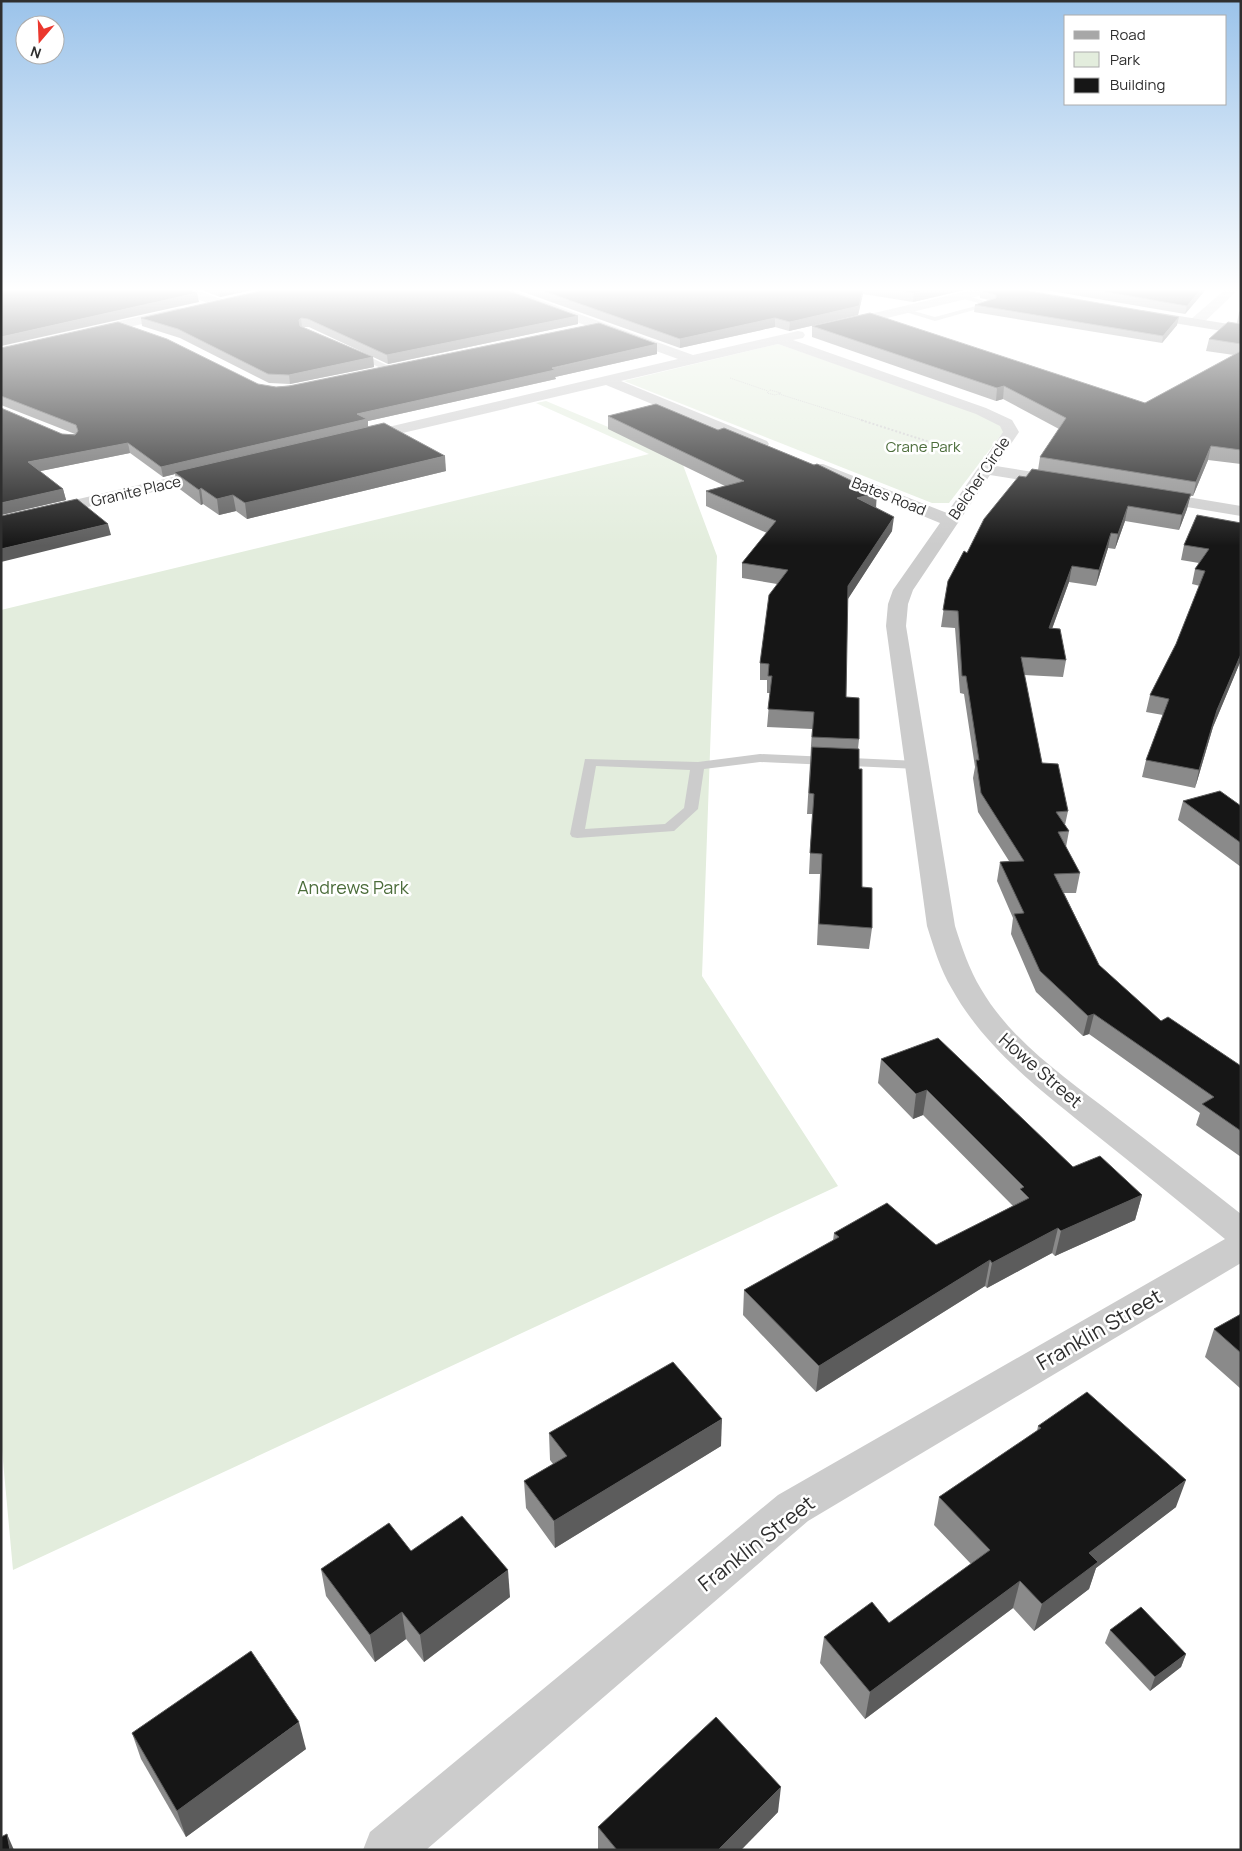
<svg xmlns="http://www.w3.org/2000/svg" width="1242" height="1851" font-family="Manrope,sans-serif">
<rect width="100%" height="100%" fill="#fff"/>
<g fill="#e3eddd">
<polygon points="778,344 998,420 1004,431 949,503 932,503 624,381"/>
<polygon points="546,401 680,457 717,556 702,976 838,1186 13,1570 1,1439 1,610 649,454 536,403"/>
</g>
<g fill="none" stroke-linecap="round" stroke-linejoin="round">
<g stroke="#ccc" stroke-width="1" stroke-dasharray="1 1" stroke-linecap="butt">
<polyline points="730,378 768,391"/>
<polygon points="770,390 781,393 775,395 767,393"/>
<polyline points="779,394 865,421"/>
</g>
<polyline stroke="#ccc" stroke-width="2" stroke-dasharray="2 2" stroke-linecap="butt" points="861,420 964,453"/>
<g fill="#ccc" fill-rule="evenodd">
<polygon points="959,294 995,304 935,321 899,310 903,308 935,317 983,304 959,298"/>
<polygon points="351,351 357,351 395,369 388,371 351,355"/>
<path d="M760,754l158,7 7,4 -7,4 -158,-7 -56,7 -6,40 -24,22 -97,7 -5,-1 -2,-3 15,-75 113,3zM596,766l94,4 -6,38 -19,16 -80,5z"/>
</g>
<g fill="#ccc" fill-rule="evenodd">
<polygon points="172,287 189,287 223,300 225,303 223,306 215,306 174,290"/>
<path d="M487,287h17l189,68 105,-24 5,1 2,3 -2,3 -10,2 193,68 26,12 7,12 -23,34 74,12 2,4 -2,4 -6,1 -74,-12 -77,115 -5,14 -2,22 49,300c7,22 14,43 26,63 31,53 86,90 134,127 42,32 84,65 126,98v49l-433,258 -382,329h-63l7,-18 408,-337 447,-256c-43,-35 -86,-70 -130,-105 -53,-43 -109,-84 -143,-145 -12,-20 -18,-41 -25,-63l-41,-300 2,-22 5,-14 47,-67 -129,-53 -2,-3 2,-3h12l124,49 56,-81 -3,-6 -24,-12 -198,-70 -157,37 146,60 2,3 -2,3 -6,2 -155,-64 -246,58 -6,-2 -2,-3 2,-3 324,-76 -189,-69z"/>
<polygon points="985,287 1006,287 1004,290 845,328 838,324 840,321"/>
<polygon points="1228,287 1241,287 1200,326 1190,326 1188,323 1190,320"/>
<polygon points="178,308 183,309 184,312 183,315 88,336 81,332 88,328"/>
<polygon points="212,468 218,469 220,473 218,477 1,527 1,517"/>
<polygon points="1151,491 1241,506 1241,516 1145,500 1142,496 1145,492"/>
</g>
<polygon fill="#a7a7a7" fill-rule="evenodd" points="1142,310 1241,326 1241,334 1137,317 1136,314"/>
</g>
<g fill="#8a8a8a">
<polygon points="194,287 265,287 220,297"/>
<polygon points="509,287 977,287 913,302 863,294 858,315 789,331 775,327 680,348"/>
<polygon points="1028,287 1208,287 1185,314"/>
<polygon points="980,291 1177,325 1162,343 974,312 975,305 989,300 980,298"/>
<polygon points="1241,311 1241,464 1208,460 1193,496 1190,496 1187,509 1179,530 1125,521 1115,549 1108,548 1096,586 1069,582 1052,629 1066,660 1063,677 1024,675 1042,763 1068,811 1065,825 1069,831 1066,847 1080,873 1076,893 1064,893 1099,965 1161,1021 1241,1066 1241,1157 1196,1125 1200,1113 1089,1034 1083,1036 1036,992 1011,934 1013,918 997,881 1000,862 1009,861 978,812 973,778 975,767 964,694 960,693 955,628 941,627 948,581 967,553 1026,477 1038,470 1040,457 1059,429 1003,399 996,401 812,337 812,326 1145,403 1234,355 1206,351 1209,339 1237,323 1239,312"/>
<polygon points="578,316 578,324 388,364 309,327 303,327 373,357 374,367 290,384 269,383 180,338 142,326 141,318"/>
<polygon points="657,344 657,354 555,377 556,379 368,421 368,427 446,471 247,519 236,511 219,515 203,504 201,505 177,487 175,474 163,477 130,453 40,471 63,489 66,500 1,515 62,434 75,434 1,405 1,348 276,387"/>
<polygon points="608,416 876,507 892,531 847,600 846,697 859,739 858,749 862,887 872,928 869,949 817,945 820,874 809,874 812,814 807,814 812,729 767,727 770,693 767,693 767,680 760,680 760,663 777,584 742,578 742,563 767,533 706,506 706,491 725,486 608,429"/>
<polygon points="1241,523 1241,660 1213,727 1195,788 1142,777 1146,760 1163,715 1146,712 1150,695 1176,644 1200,586 1192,584 1195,569 1199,563 1181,560 1184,545"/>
<polygon points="1183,801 1241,806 1241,867 1178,820"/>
<polygon points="881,1059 1073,1167 1142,1195 1135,1220 1055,1256 1052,1253 987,1288 985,1286 816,1392 743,1315 744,1290 833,1241 834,1233 936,1245 1013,1206 923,1115 913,1119 878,1083"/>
<polygon points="1241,1314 1241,1389 1205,1357 1214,1329"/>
<polygon points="1038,1426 1176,1507 1096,1568 1089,1589 1034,1631 1013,1608 865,1719 820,1663 824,1637 889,1623 971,1564 934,1525 939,1497 1037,1431"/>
<polygon points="549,1433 721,1446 555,1548 526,1508 524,1481 553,1464 550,1460"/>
<polygon points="411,1551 510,1597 424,1662 406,1639 375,1662 326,1596 321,1569"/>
<polygon points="1110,1630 1186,1654 1181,1667 1150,1691 1105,1643"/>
<polygon points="132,1733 306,1749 186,1837 141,1759"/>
<polygon points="778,1812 741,1850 598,1850 598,1827"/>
</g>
<g fill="#5c5c5c">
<polygon points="227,287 265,287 220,297 219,289"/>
<polygon points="864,287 863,294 858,315 789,331 790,322"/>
<polygon points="942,287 977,287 913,302 914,293"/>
<polygon points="1203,287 1208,287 1185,314 1187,306"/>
<polygon points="197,293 199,302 1,346 1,337"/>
<polygon points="578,316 578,324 388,364 387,355"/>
<polygon points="1179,317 1177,325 1162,343 1163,336"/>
<polygon points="301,318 302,327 300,329 299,320"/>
<polygon points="775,318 775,327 680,348 680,339"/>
<polygon points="657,344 657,354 555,377 556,379 368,421 368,429 174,472 175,474 163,477 161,467 357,414"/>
<polygon points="373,357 374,367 290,384 289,375"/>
<polygon points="1004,386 1003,399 996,401 997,388"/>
<polygon points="128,443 130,453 31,473 28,462"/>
<polygon points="1211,446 1208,460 1193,496 1196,482"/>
<polygon points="445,456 446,471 247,519 245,503"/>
<polygon points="201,488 203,504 201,505 199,490"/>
<polygon points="63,489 66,500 1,515 1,503"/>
<polygon points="877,493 876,508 857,498"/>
<polygon points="1191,494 1187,509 1179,530 1182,515"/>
<polygon points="233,495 236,511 219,515 217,499"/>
<polygon points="1128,506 1125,521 1115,549 1118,534"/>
<polygon points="894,517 892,531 846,602 848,586"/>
<polygon points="108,524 111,535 1,562 1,549"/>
<polygon points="1111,533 1108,548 1096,586 1099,570"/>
<polygon points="1072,566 1069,582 1046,645 1049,628"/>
<polygon points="1241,654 1241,660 1213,727 1195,788 1199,770 1217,710"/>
<polygon points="1094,1014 1089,1034 1083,1036 1088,1016"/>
<polygon points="927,1090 923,1115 913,1119 916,1094"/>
<polygon points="1142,1195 1135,1220 1055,1256 1061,1231"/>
<polygon points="1058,1228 1052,1253 987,1288 992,1263"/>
<polygon points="990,1260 985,1286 816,1392 819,1366"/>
<polygon points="722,1419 721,1446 555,1548 554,1521"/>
<polygon points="1186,1480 1176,1507 1096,1568 1089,1589 1034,1631 1042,1604 1089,1553"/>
<polygon points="508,1570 510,1597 424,1662 420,1635"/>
<polygon points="1020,1581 1013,1608 865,1719 870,1692"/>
<polygon points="402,1612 406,1639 375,1662 370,1635"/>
<polygon points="1186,1654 1181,1667 1150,1691 1155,1677"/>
<polygon points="299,1722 306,1749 186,1837 177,1811"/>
<polygon points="781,1787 778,1812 741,1850 718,1850"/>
<polygon points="7,1834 14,1850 10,1850"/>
</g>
<g fill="#161616" stroke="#5c5c5c">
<polygon points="1,287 181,287 197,293 1,337"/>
<polygon points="214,287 227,287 219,289"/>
<polygon points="278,287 498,287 578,316 387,355 308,319 301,318 299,320 300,326 373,357 289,375 268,374 178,329 141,318"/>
<polygon points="532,287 864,287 859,306 790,322 775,318 680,339"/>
<polygon points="875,287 942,287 914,293"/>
<polygon points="996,287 1006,287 1179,317 1163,336 975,305 996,298 996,295 980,291"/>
<polygon points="1078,287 1203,287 1187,306"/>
<polygon points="870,313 1145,403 1241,351 1241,450 1211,446 1196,482 1040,457 1066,418 1004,386 997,388 812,326"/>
<polygon points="118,322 167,339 258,384 276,387 289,386 599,323 657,344 552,368 555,370 357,414 367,419 161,467 128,443 28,462 63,489 1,503 1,408 62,434 75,435 78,431 76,425 1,396 1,348"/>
<polygon points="1228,322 1241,324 1241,344 1209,339"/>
<polygon points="656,404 718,430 724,428 814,465 817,464 877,493 857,498 894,517 848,586 846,697 859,698 859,739 812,737 814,712 768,709 772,676 768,676 769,664 760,663 769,595 788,570 742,563 776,521 706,491 744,481 608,416"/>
<polygon points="384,423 445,456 245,503 233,495 217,499 201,488 199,490 174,472"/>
<polygon points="1032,469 1191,494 1182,515 1128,506 1118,534 1111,533 1099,570 1072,566 1049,628 1060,629 1066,660 1021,657 1042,763 1058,764 1068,811 1056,812 1069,831 1058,832 1080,873 1054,874 1099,965 1161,1021 1168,1017 1241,1066 1241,1131 1202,1104 1214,1097 1094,1014 1088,1016 1040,971 1014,914 1024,913 1000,862 1024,861 981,793 976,760 979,760 966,676 962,676 958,611 943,610 948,581 964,551 967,553 984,519 1019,476 1026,477"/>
<polygon points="77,499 108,524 1,549 1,516"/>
<polygon points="1197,515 1241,523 1241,654 1217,710 1199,770 1146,760 1169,699 1150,695 1176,644 1205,571 1195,569 1209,549 1184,545"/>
<polygon points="812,747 859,749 859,769 862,769 862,887 872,888 872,928 819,924 822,854 810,853 814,794 809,793"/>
<polygon points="1220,791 1241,806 1241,843 1183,801"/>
<polygon points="938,1038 1073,1167 1100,1156 1142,1195 1061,1231 1058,1228 992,1263 990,1260 819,1366 744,1290 839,1237 834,1233 887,1203 936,1245 1029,1198 1020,1189 1024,1187 927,1090 916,1094 881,1059"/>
<polygon points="1241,1314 1241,1353 1214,1329"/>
<polygon points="673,1362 722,1419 554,1521 524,1481 567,1456 549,1433"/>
<polygon points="1087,1392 1186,1480 1089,1553 1098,1562 1042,1604 1020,1581 870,1692 824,1637 872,1602 889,1623 990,1550 939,1497 1041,1428 1038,1426"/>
<polygon points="462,1516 508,1570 420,1635 402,1612 370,1635 321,1569 389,1523 411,1551"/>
<polygon points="1141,1607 1186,1654 1155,1677 1110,1630"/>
<polygon points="251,1651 299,1722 177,1811 132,1733"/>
<polygon points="716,1717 781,1787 718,1850 617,1850 598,1827"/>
<polygon points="7,1834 10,1850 1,1850 1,1837"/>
</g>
<linearGradient id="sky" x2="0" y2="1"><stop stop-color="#9bc3ea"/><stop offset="0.53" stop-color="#fff"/><stop offset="1" stop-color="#fff" stop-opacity="0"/></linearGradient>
<rect width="1242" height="546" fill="url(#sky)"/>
<g text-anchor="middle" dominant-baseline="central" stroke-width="5" stroke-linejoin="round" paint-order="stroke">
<g font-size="15" fill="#4c6d3b" stroke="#fff">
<text x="923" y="446">Crane Park</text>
</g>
<g font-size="15" fill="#2f2f2f" stroke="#fff">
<text transform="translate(979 478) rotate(-56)">Belcher Circle</text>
<text transform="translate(136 491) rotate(-13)">Granite Place</text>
<text transform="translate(889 496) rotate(22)">Bates Road</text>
</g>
<g font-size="18" fill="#4c6d3b" stroke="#fff">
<text x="353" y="887">Andrews Park</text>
</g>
<g font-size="18" fill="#2f2f2f" stroke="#fff">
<text transform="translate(1041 1070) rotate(41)">Howe Street</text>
</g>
<g font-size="21" fill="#2f2f2f" stroke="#fff">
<text transform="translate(1099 1329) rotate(-30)">Franklin Street</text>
<text transform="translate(756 1543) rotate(-38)">Franklin Street</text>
</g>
</g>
<rect width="1242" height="1851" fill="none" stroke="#2f2f2f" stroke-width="5"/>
<rect x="1064" y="15" width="162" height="90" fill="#ffffff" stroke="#acacac"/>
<rect x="1074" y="31" width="25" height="8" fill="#a7a7a7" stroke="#acacac"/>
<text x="1110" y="40" font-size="15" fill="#2f2f2f">Road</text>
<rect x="1074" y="52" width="25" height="15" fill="#e3eddd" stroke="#acacac"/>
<text x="1110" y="65" font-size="15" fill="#2f2f2f">Park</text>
<rect x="1074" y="78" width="25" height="15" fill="#161616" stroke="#acacac"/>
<text x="1110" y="90" font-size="15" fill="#2f2f2f">Building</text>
<g transform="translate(40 40) rotate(199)"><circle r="24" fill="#ffffff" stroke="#acacac"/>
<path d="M0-4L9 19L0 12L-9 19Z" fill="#eb372d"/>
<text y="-8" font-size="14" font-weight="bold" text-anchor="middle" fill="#2f2f2f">N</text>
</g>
</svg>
